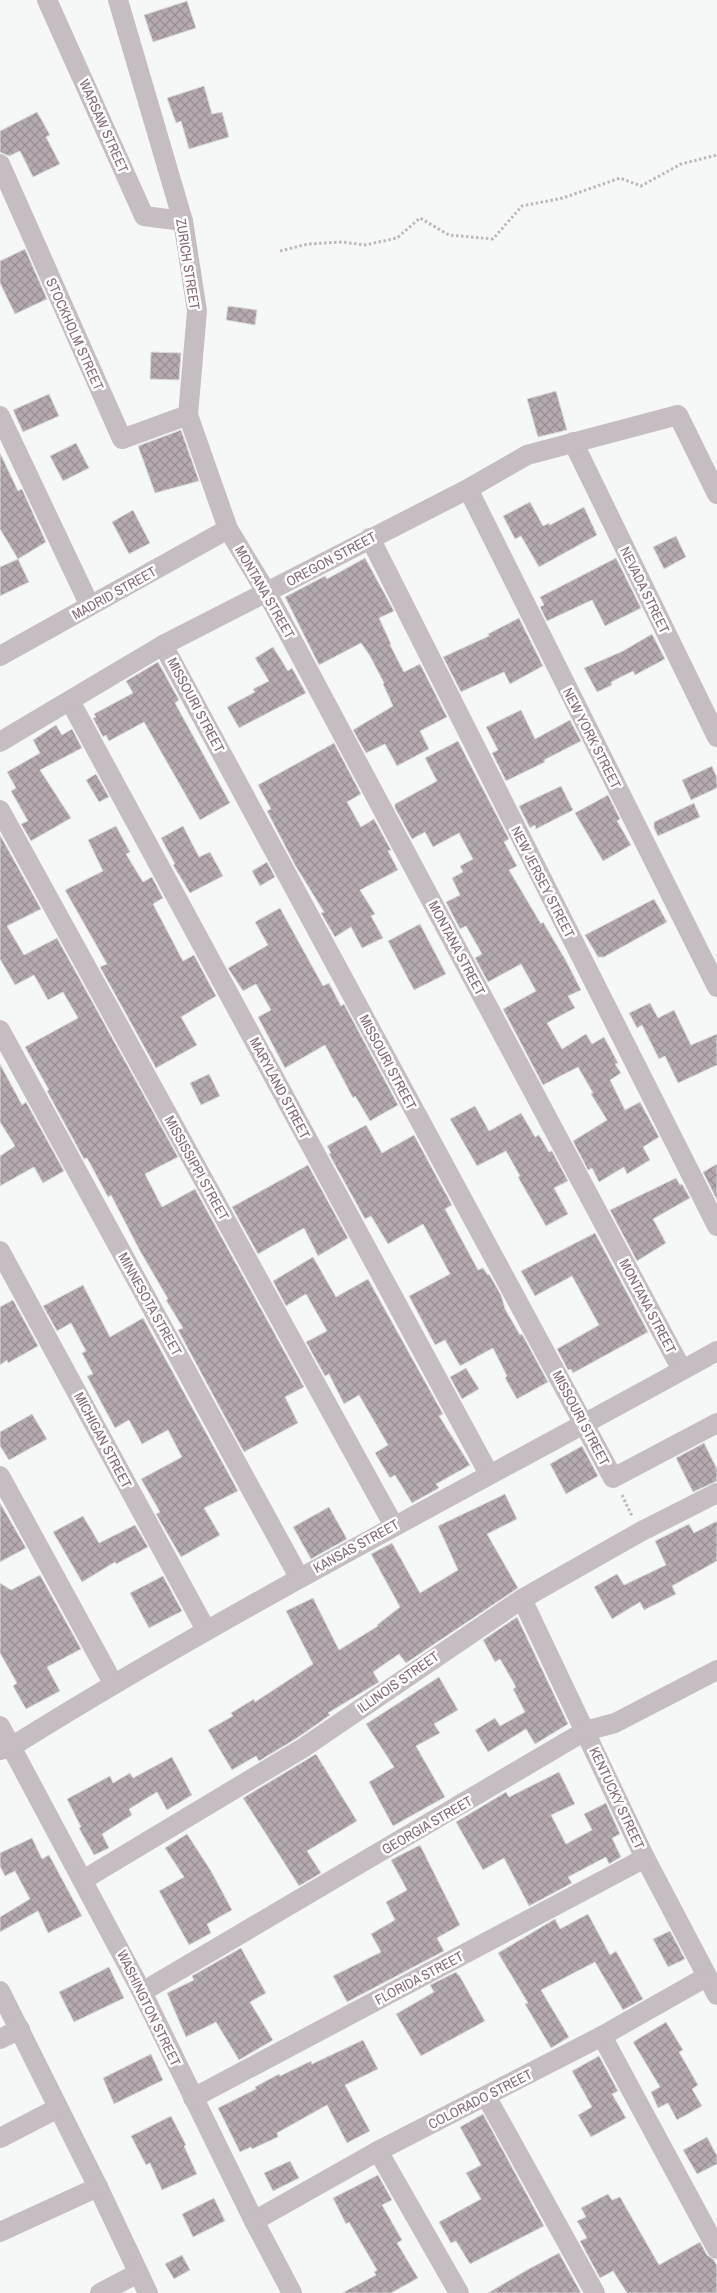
<svg xmlns="http://www.w3.org/2000/svg" width="717" height="2293" font-family="'Archivo Narrow',sans-serif">
<defs>
<pattern id="building-cross-hatch" width="8" height="8" patternUnits="userSpaceOnUse" patternTransform="scale(1.25)"><rect width="8" height="8" fill="#b6aab1"/><path d="M0 0l8 8M0 8l8-8" fill="none" stroke="#9a8e95"/></pattern>
</defs>
<rect width="100%" height="100%" fill="#f6f8f8"/>
<g fill="url(#building-cross-hatch)" stroke="#d8dada">
<polygon points="187,1 196,28 153,42 144,15"/>
<polygon points="204,86 212,114 222,112 229,137 189,149 181,121 176,123 167,98"/>
<polygon points="37,112 50,135 46,137 60,164 33,177 20,151 9,156 0,152 0,131"/>
<polygon points="25,249 47,299 15,314 0,283 0,261"/>
<polygon points="228,306 257,310 255,325 226,320"/>
<polygon points="151,352 181,353 179,380 150,379"/>
<polygon points="556,391 567,430 538,437 527,399"/>
<polygon points="49,394 59,416 23,432 13,410"/>
<polygon points="181,430 199,481 155,493 138,446"/>
<polygon points="76,443 89,468 63,481 50,456"/>
<polygon points="0,453 18,491 22,489 46,542 18,559 0,529"/>
<polygon points="530,502 543,526 549,523 550,525 584,507 597,535 539,567 521,536 515,539 503,516"/>
<polygon points="133,510 150,543 129,554 112,522"/>
<polygon points="676,536 686,557 664,569 653,547"/>
<polygon points="365,558 394,611 379,618 391,644 390,645 404,672 420,664 447,717 420,731 429,749 397,766 385,744 366,753 353,730 393,706 383,684 384,683 370,656 361,643 319,665 285,597 325,576 327,579"/>
<polygon points="616,558 641,608 605,626 592,600 547,621 540,607 544,605 540,597"/>
<polygon points="18,559 29,582 0,596 0,567"/>
<polygon points="519,618 543,666 510,684 504,672 461,692 443,657 489,636 488,634"/>
<polygon points="652,634 665,659 635,675 633,671 611,682 612,685 597,692 584,668 623,651"/>
<polygon points="273,647 288,671 292,668 306,693 239,728 227,707 255,692 253,689 269,681 255,658"/>
<polygon points="158,662 179,700 175,703 230,803 200,820 144,722 109,741 106,735 103,737 93,718 96,717 94,714 133,693 126,681"/>
<polygon points="521,710 535,739 570,720 581,741 544,760 545,762 506,781 492,753 498,750 486,727"/>
<polygon points="56,725 62,735 72,729 82,748 40,770 71,818 31,841 21,824 28,821 11,791 16,788 7,772 40,753 33,740"/>
<polygon points="458,741 509,839 504,842 517,866 509,870 541,924 543,922 565,959 581,990 568,996 575,1008 547,1023 562,1049 586,1034 592,1044 604,1037 618,1063 615,1064 621,1073 610,1080 625,1110 640,1102 659,1137 643,1147 650,1160 627,1174 624,1167 599,1182 592,1168 588,1170 573,1141 607,1120 591,1094 593,1093 578,1067 543,1085 503,1009 536,991 521,964 488,982 475,958 482,954 466,926 460,929 446,902 460,895 452,878 463,872 460,866 473,859 459,833 433,847 425,832 412,839 395,808 395,804 437,781 425,758"/>
<polygon points="334,743 361,794 347,802 361,827 374,819 391,850 388,851 398,870 360,890 375,914 371,916 383,938 362,948 351,927 335,937 321,913 324,912 295,865 267,811 271,809 258,785"/>
<polygon points="712,766 717,778 717,788 691,800 682,780"/>
<polygon points="96,774 109,797 99,802 86,780"/>
<polygon points="561,786 573,810 536,829 535,825 530,828 519,806"/>
<polygon points="608,795 620,819 617,821 631,845 603,861 575,813"/>
<polygon points="694,803 700,817 658,836 654,828 654,822"/>
<polygon points="116,826 130,852 126,854 143,882 152,877 163,898 153,904 183,961 194,955 216,996 181,1017 197,1045 156,1068 100,967 107,964 65,890 103,871 88,840"/>
<polygon points="183,826 199,857 210,852 223,876 190,893 173,865 175,864 161,838"/>
<polygon points="0,835 41,909 7,926 24,955 57,938 178,1157 145,1174 162,1207 195,1189 304,1387 285,1397 298,1423 244,1452 178,1330 183,1328 166,1300 168,1299 139,1249 111,1195 108,1197 87,1158 84,1159 47,1091 49,1090 25,1047 78,1018 63,992 48,1000 34,975 15,985 0,959"/>
<polygon points="267,862 275,877 260,886 252,871"/>
<polygon points="654,899 667,922 604,957 598,957 585,935"/>
<polygon points="280,908 323,986 329,983 341,1006 344,1004 398,1105 370,1121 355,1096 353,1098 325,1045 285,1068 258,1017 271,1010 256,984 243,991 228,968 268,945 255,922"/>
<polygon points="420,924 446,974 414,990 388,941"/>
<polygon points="650,1003 658,1018 674,1010 691,1045 717,1034 717,1065 678,1083 665,1056 659,1059 642,1025 637,1028 629,1013"/>
<polygon points="0,1064 22,1105 26,1102 64,1171 43,1183 34,1167 0,1186 0,1156 15,1146 0,1122"/>
<polygon points="209,1074 220,1096 201,1105 190,1083"/>
<polygon points="475,1106 489,1131 521,1113 535,1137 539,1135 549,1152 552,1151 568,1181 554,1188 568,1214 546,1226 518,1177 520,1176 506,1151 477,1166 450,1119"/>
<polygon points="366,1125 382,1153 414,1135 452,1205 445,1209 478,1270 483,1268 488,1275 489,1274 501,1295 505,1309 520,1335 522,1334 548,1382 517,1399 505,1378 507,1376 493,1348 460,1366 445,1340 435,1345 409,1296 450,1274 423,1224 388,1244 371,1216 365,1219 329,1154 331,1153 327,1146"/>
<polygon points="717,1164 717,1200 703,1172"/>
<polygon points="308,1165 348,1238 318,1256 304,1228 258,1254 232,1207"/>
<polygon points="676,1178 680,1185 682,1184 690,1198 653,1219 666,1243 637,1261 610,1210"/>
<polygon points="595,1233 648,1332 573,1373 571,1369 568,1370 557,1349 599,1325 572,1276 535,1296 521,1271"/>
<polygon points="313,1257 336,1297 368,1279 443,1414 439,1416 470,1465 436,1484 439,1488 412,1503 395,1475 390,1478 375,1453 388,1445 359,1395 344,1404 329,1374 325,1376 306,1342 327,1331 306,1294 286,1306 273,1281"/>
<polygon points="83,1285 110,1337 143,1318 238,1491 204,1508 220,1535 181,1557 156,1514 160,1512 141,1479 182,1457 168,1430 142,1444 129,1420 115,1428 87,1376 93,1374 82,1353 86,1351 71,1323 57,1331 43,1306"/>
<polygon points="13,1300 38,1346 8,1363 7,1360 0,1365 0,1307"/>
<polygon points="466,1368 479,1389 462,1399 450,1377"/>
<polygon points="32,1414 47,1439 9,1460 0,1446 0,1432"/>
<polygon points="704,1443 717,1469 717,1481 693,1492 676,1458"/>
<polygon points="582,1446 598,1476 566,1494 550,1464"/>
<polygon points="505,1494 517,1519 487,1534 518,1588 406,1663 399,1654 373,1672 379,1682 328,1713 330,1715 297,1738 259,1761 256,1756 232,1770 208,1730 233,1716 231,1713 254,1699 255,1702 313,1664 286,1611 313,1598 339,1650 378,1626 377,1625 400,1607 371,1554 392,1543 420,1593 458,1570 438,1526"/>
<polygon points="0,1503 26,1548 0,1562"/>
<polygon points="329,1507 347,1539 311,1559 293,1527"/>
<polygon points="83,1516 99,1543 135,1525 148,1547 116,1564 115,1562 82,1582 53,1532"/>
<polygon points="717,1521 717,1561 672,1586 676,1594 644,1610 640,1602 612,1619 594,1587 617,1574 624,1585 666,1565 655,1541 689,1524 694,1533"/>
<polygon points="40,1575 81,1649 47,1667 60,1691 26,1709 13,1686 17,1683 0,1653 0,1583 11,1590"/>
<polygon points="163,1576 182,1611 149,1628 130,1593"/>
<polygon points="517,1617 568,1724 535,1744 526,1729 488,1752 475,1730 495,1718 500,1726 525,1712 513,1689 516,1687 500,1659 495,1662 483,1640"/>
<polygon points="439,1677 458,1710 434,1724 440,1733 416,1746 445,1797 393,1826 369,1782 394,1767 366,1724"/>
<polygon points="316,1754 357,1821 307,1851 321,1873 299,1886 243,1798"/>
<polygon points="172,1757 192,1795 167,1810 157,1792 129,1809 132,1815 102,1834 109,1848 94,1855 79,1828 81,1827 67,1799 110,1776 113,1783 130,1773 133,1778"/>
<polygon points="559,1772 575,1804 551,1815 566,1844 592,1830 584,1814 606,1803 620,1834 612,1838 621,1857 609,1864 606,1857 568,1877 572,1883 529,1906 504,1858 483,1870 456,1822 506,1792 509,1797"/>
<polygon points="187,1834 211,1871 232,1910 207,1924 211,1933 189,1945 159,1891 184,1877 165,1848"/>
<polygon points="32,1838 42,1859 49,1855 82,1916 48,1933 38,1911 0,1932 0,1917 30,1899 15,1871 5,1876 0,1866 0,1853"/>
<polygon points="420,1845 460,1925 437,1938 444,1951 347,2002 333,1976 381,1952 371,1934 395,1920 386,1902 407,1890 391,1860"/>
<polygon points="588,1914 610,1955 616,1951 643,1999 623,2010 595,1962 541,1990 569,2037 551,2048 525,2004 528,2003 498,1953 555,1919 560,1929"/>
<polygon points="670,1931 685,1959 668,1967 653,1939"/>
<polygon points="241,1948 266,1993 250,2002 273,2040 239,2060 216,2022 186,2037 167,1993 194,1980 192,1976"/>
<polygon points="109,1967 124,1998 74,2022 59,1992"/>
<polygon points="456,1972 458,1975 459,1975 485,2021 421,2056 396,2014 434,1992 430,1985"/>
<polygon points="666,2022 683,2050 679,2052 698,2085 692,2089 702,2106 677,2120 668,2103 658,2108 651,2092 660,2087 633,2042"/>
<polygon points="363,2040 378,2069 345,2085 370,2131 347,2143 327,2105 277,2133 278,2137 252,2149 251,2147 240,2152 218,2108 256,2089 255,2087 279,2074 280,2076 311,2061 312,2064"/>
<polygon points="151,2054 163,2080 114,2104 103,2078"/>
<polygon points="599,2056 618,2091 612,2094 626,2118 591,2137 578,2115 592,2107 572,2071"/>
<polygon points="483,2114 544,2226 470,2264 456,2241 451,2243 439,2222 481,2199 466,2173 481,2165 460,2127"/>
<polygon points="171,2116 186,2145 184,2146 197,2174 162,2190 150,2163 146,2165 131,2136"/>
<polygon points="707,2137 717,2156 717,2164 697,2174 683,2150"/>
<polygon points="290,2161 299,2178 273,2191 264,2173"/>
<polygon points="378,2175 392,2200 382,2205 402,2240 397,2243 418,2278 391,2293 342,2293 376,2275 374,2272 377,2270 349,2222 346,2224 333,2198"/>
<polygon points="608,2194 612,2200 620,2197 659,2265 700,2242 707,2255 714,2260 717,2266 717,2293 627,2293 613,2271 600,2278 580,2241 587,2238 577,2221 586,2217 581,2208"/>
<polygon points="214,2198 225,2221 193,2237 182,2214"/>
<polygon points="559,2253 581,2293 488,2293 527,2270"/>
<polygon points="182,2255 190,2270 174,2279 165,2264"/>
</g>
<g fill="none" stroke-linecap="round" stroke-linejoin="round">
<g stroke="#beb8bb" stroke-width="3" stroke-dasharray="2.5 2.5" stroke-linecap="butt">
<polyline points="280,251 308,244 342,242 365,245 397,238 420,218 449,235 493,239 522,206 563,198 620,178 641,186 681,164 717,155"/>
<polyline points="622,1495 632,1516"/>
</g>
<g stroke="#c5bdc2" stroke-width="20">
<polyline points="47,0 144,216 183,221"/>
<polyline points="118,0 183,221 197,311 188,415 228,529 267,593 682,1370"/>
<polyline points="0,164 122,439 188,415"/>
<polyline points="0,416 90,606"/>
<polyline points="573,442 717,737"/>
<polyline points="468,489 717,987"/>
<polyline points="370,538 717,1226"/>
<polyline points="163,645 613,1478 717,1423"/>
<polyline points="0,656 228,529"/>
<polyline points="70,701 489,1474"/>
<polyline points="0,742 163,645 468,489 527,455 678,415 717,494"/>
<polyline points="0,810 394,1526"/>
<polyline points="0,1030 299,1577"/>
<polyline points="0,1251 206,1630"/>
<polyline points="0,1476 113,1683"/>
<polyline points="522,1599 645,1858 717,1995"/>
<polyline points="0,1726 142,1992 254,2221 292,2293"/>
<path d="M0,1750l11,-3c229,-143 470,-265 706,-396"/>
<polyline points="83,1880 303,1748 522,1599 640,1532 717,1493"/>
<polyline points="0,1991 98,2187 148,2293"/>
<polyline points="142,1992 585,1731 615,1723 717,1670"/>
<polyline points="602,2036 717,2249"/>
<polyline points="0,2039 20,2029"/>
<polyline points="486,2096 595,2293"/>
<polyline points="193,2098 645,1858"/>
<polyline points="0,2138 58,2108"/>
<polyline points="378,2151 459,2293"/>
<polyline points="254,2221 378,2151 602,2036 706,1977"/>
<polyline points="0,2232 98,2187"/>
<polyline points="100,2293 138,2273"/>
</g>
</g>
<g text-anchor="middle" dominant-baseline="central" stroke-width="5" stroke-linejoin="round" paint-order="stroke">
<g font-size="14" fill="#856a79" stroke="#fff">
<text transform="translate(104 126) rotate(66)">WARSAW STREET</text>
<text transform="translate(188 264) rotate(81)">ZURICH STREET</text>
<text transform="translate(75 334) rotate(66)">STOCKHOLM STREET</text>
<text transform="translate(331 559) rotate(-28)">OREGON STREET</text>
<text transform="translate(645 590) rotate(64)">NEVADA STREET</text>
<text transform="translate(265 592) rotate(60)">MONTANA STREET</text>
<text transform="translate(114 593) rotate(-29)">MADRID STREET</text>
<text transform="translate(196 705) rotate(62)">MISSOURI STREET</text>
<text transform="translate(592 738) rotate(63)">NEW YORK STREET</text>
<text transform="translate(543 882) rotate(63)">NEW JERSEY STREET</text>
<text transform="translate(457 948) rotate(62)">MONTANA STREET</text>
<text transform="translate(388 1062) rotate(62)">MISSOURI STREET</text>
<text transform="translate(280 1088) rotate(62)">MARYLAND STREET</text>
<text transform="translate(197 1168) rotate(61)">MISSISSIPPI STREET</text>
<text transform="translate(150 1304) rotate(61)">MINNESOTA STREET</text>
<text transform="translate(648 1306) rotate(62)">MONTANA STREET</text>
<text transform="translate(581 1418) rotate(62)">MISSOURI STREET</text>
<text transform="translate(103 1440) rotate(62)">MICHIGAN STREET</text>
<text transform="translate(356 1546) rotate(-29)">KANSAS STREET</text>
<text transform="translate(398 1682) rotate(-35)">ILLINOIS STREET</text>
<text transform="translate(617 1798) rotate(65)">KENTUCKY STREET</text>
<text transform="translate(427 1825) rotate(-30)">GEORGIA STREET</text>
<text transform="translate(419 1978) rotate(-28)">FLORIDA STREET</text>
<text transform="translate(149 2008) rotate(64)">WASHINGTON STREET</text>
<text transform="translate(480 2099) rotate(-27)">COLORADO STREET</text>
</g>
</g>
</svg>
